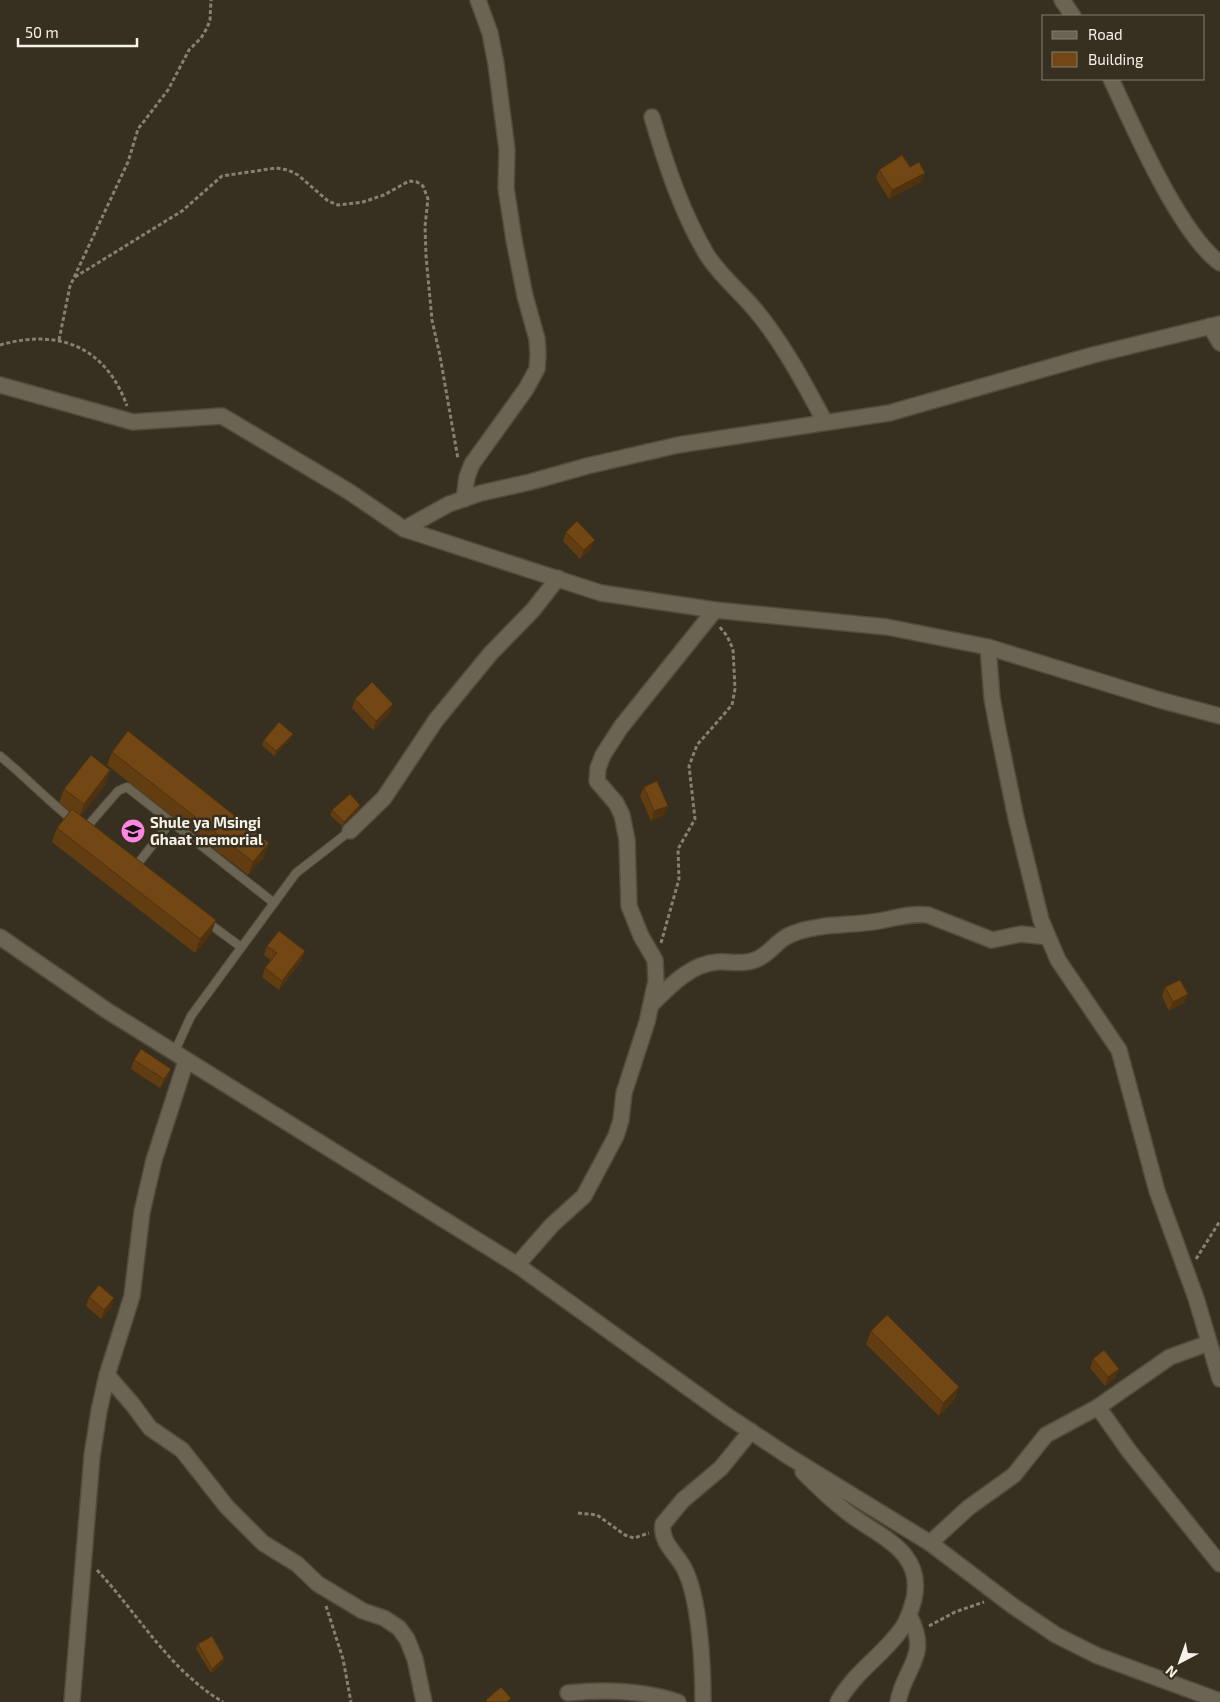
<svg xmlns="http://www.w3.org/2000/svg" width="1220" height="1702" font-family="'Exo 2',sans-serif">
<rect width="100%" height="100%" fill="#373020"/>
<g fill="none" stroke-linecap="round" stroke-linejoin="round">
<defs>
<g id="lane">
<path d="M0,756c26,21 48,45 74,65"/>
<polyline points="85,829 118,791 127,787 274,903"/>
<polyline points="135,867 171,822"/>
<polyline points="207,922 241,947"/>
<polyline points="174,1053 191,1016 296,873 350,831"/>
</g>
<g id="street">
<polyline points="1062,0 1073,16"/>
<path d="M1111,79c22,47 68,154 109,184"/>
<path d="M652,117c14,48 30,96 55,138 14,22 34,37 50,57 27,33 48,73 68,110"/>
<polyline points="1210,326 1220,343"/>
<polyline points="0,385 133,422 222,416 348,491 404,529 601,593 715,610 887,627 988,647 1160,700 1220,716"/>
<polyline points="464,499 467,477 472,464 526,389 537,369 538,355 537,339 525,296 514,240 506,188 507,150 496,64 490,33 478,0"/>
<polyline points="404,529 449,504 481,493 530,482 587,466 678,445 889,413 1093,355 1220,324"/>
<polyline points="988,647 992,698 998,730 1016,818 1041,920 1058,960 1119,1050 1157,1191 1196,1298 1220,1379"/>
<polyline points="350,831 384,798 436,720 491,653 533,610 558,578"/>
<polyline points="0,937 106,1010 517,1265 726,1415 788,1456 930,1543 1013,1606 1056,1635 1098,1656 1220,1701"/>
<path d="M651,1005c18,-18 39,-41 66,-43 13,-1 26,3 38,-2 15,-5 22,-21 37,-26 26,-11 59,-8 87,-13 17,-3 31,-8 49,-6l64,25 29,-6 27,3"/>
<polyline points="517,1265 552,1225 584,1196 616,1136 621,1120 624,1093 647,1022 656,981 655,960 641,936 629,906 627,840 622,815 616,803 597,781 598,768 603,755 621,727 715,610"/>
<polyline points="107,1375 133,1405 150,1428 182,1450 227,1507 263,1543 297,1564 318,1584 363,1611 384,1618 399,1628 407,1639 415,1659 424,1702"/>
<polyline points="1098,1407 1129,1451 1220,1564"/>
<path d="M803,1472c15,15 30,30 48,43 31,23 73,37 63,84 -3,10 -5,19 -11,28 -19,28 -49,45 -65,75"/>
<polyline points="930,1543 968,1508 1014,1475 1046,1435 1098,1407 1170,1357 1209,1343"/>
<path d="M568,1693c37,-4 75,-3 110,9"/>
<polyline points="72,1702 92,1456 99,1411 107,1375 132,1296 142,1212 154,1160 186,1061"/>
<path d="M703,1702c0,-34 -3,-104 -19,-134 -8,-15 -24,-26 -21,-44l20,-24 38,-32 30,-37"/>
<path d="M898,1702c7,-37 33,-45 11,-87"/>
</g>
</defs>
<use href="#lane" stroke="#524c3e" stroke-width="10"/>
<use href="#street" stroke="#524c3e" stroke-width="18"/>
<g stroke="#858072" stroke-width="3" stroke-dasharray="4 2.5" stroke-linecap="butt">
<polyline points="75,277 182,211 222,176 276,168 288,170 298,175 328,201 338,205 363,202 384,195 409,181 417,182 423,186 428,199 425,226 426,256 432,320 440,356 458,459"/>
<polyline points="59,340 70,286 128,162 138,129 168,90 189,50 201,38 207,28 210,20 211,0"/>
<path d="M0,345c59,-17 106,2 127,61"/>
<polyline points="661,943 679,879 678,849 695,819 689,766 697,745 732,705 735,689 733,649 727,636 719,626"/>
<polyline points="1196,1259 1220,1221"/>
<polyline points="578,1513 597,1515 625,1535 634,1538 649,1533"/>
<path d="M97,1570c42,45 72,100 126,132"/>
<polyline points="326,1606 343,1659 351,1702"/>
<polyline points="929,1626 955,1612 984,1602"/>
</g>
<use href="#lane" stroke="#6b6452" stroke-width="8"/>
<use href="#street" stroke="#6b6452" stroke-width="15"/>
</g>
<g fill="#623d11">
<polygon points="879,170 922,181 889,199 876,178"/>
<polygon points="566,532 591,549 580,559 563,541"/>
<polygon points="355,699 390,713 373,730 352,708"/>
<polygon points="293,734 291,738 274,756 262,745 264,740"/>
<polygon points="112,752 264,857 248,875 107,765"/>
<polygon points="106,784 80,816 211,934 195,953 52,842 57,828 70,811 59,803 64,789"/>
<polygon points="644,787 668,806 664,815 651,821 640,796"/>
<polygon points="360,805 359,810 342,826 330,815 332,810"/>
<polygon points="267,946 302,960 279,990 262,977 265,968 271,960 264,955"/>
<polygon points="1165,987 1188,994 1184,1003 1169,1011 1162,996"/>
<polygon points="134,1060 171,1069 167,1078 160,1088 131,1069"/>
<polygon points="89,1297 111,1308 101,1319 86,1306"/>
<polygon points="871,1331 959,1387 954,1400 939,1416 866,1344"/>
<polygon points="1093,1359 1119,1369 1115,1378 1105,1386 1090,1368"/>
<polygon points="198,1644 224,1658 223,1663 211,1673 196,1649"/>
</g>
<g fill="#50320e">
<polygon points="925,173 922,181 889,199 892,190"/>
<polygon points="595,540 591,549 580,559 584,550"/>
<polygon points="393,704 390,713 373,730 376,721"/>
<polygon points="293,734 291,738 274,756 276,751"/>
<polygon points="110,770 106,784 79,818 84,804"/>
<polygon points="360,805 359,810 342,826 344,822"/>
<polygon points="668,806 664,815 651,821 654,811"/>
<polygon points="269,843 264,857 248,875 253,862"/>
<polygon points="216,920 211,934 195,953 200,939"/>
<polygon points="305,951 302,960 279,990 282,981"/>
<polygon points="1188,994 1184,1003 1169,1011 1173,1002"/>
<polygon points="171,1069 167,1078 160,1088 164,1079"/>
<polygon points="114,1298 111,1308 101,1319 104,1310"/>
<polygon points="1119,1369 1115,1378 1105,1386 1108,1377"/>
<polygon points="959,1387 954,1400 939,1416 943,1403"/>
<polygon points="224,1658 223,1663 211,1673 212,1669"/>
</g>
<g fill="#724714" stroke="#50320e">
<polygon points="902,155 910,167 919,162 925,173 892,190 879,170"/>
<polygon points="577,521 595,540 584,550 566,532"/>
<polygon points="372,682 393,704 376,721 355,699"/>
<polygon points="279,722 293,734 276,751 264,740"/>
<polygon points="128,731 269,843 253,862 112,752"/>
<polygon points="91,755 110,770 84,804 64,789"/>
<polygon points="657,781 668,806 654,811 644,787"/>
<polygon points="350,794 360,805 344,822 332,810"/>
<polygon points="72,809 216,920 200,939 57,828"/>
<polygon points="279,931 305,951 282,981 265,968 277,953 267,946"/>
<polygon points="1180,980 1188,994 1173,1002 1165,987"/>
<polygon points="141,1049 171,1069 164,1079 134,1060"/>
<polygon points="99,1285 114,1298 104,1310 89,1297"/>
<polygon points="887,1315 959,1387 943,1403 871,1331"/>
<polygon points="1104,1350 1119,1369 1108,1377 1093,1359"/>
<polygon points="212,1636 224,1658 212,1669 198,1644"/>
<polygon points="501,1687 511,1698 507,1702 487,1702 486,1700"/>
</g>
<defs>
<symbol id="school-disc" viewBox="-11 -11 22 22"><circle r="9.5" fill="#fe85e0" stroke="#373020"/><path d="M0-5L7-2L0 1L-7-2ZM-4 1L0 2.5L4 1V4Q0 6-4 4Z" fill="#111"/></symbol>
</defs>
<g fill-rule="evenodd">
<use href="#school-disc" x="119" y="817" width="28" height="28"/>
</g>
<g text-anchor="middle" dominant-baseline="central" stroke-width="5" stroke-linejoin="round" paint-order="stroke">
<g font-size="15" font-weight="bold" fill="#f6f2e8" stroke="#373020" text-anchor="start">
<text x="150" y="822">Shule ya Msingi<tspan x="150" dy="17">Ghaat memorial</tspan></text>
</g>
</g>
<rect x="1042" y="15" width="162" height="65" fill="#373020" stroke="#837e70"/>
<rect x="1052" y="31" width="25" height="8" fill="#6b6452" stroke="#837e70"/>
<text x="1088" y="40" font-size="15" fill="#f6f2e8">Road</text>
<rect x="1052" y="52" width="25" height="15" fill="#724714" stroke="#837e70"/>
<text x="1088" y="65" font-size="15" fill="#f6f2e8">Building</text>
<g transform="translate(1180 1662) rotate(221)" stroke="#373020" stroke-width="4" paint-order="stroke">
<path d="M0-4L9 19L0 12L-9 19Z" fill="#f6f2e8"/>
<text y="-8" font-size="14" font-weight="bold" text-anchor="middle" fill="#f6f2e8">N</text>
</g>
<path d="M18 38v8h119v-8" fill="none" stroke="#f6f2e8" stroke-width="2.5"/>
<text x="25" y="38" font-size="15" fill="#f6f2e8" stroke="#373020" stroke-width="4" paint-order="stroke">50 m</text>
</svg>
